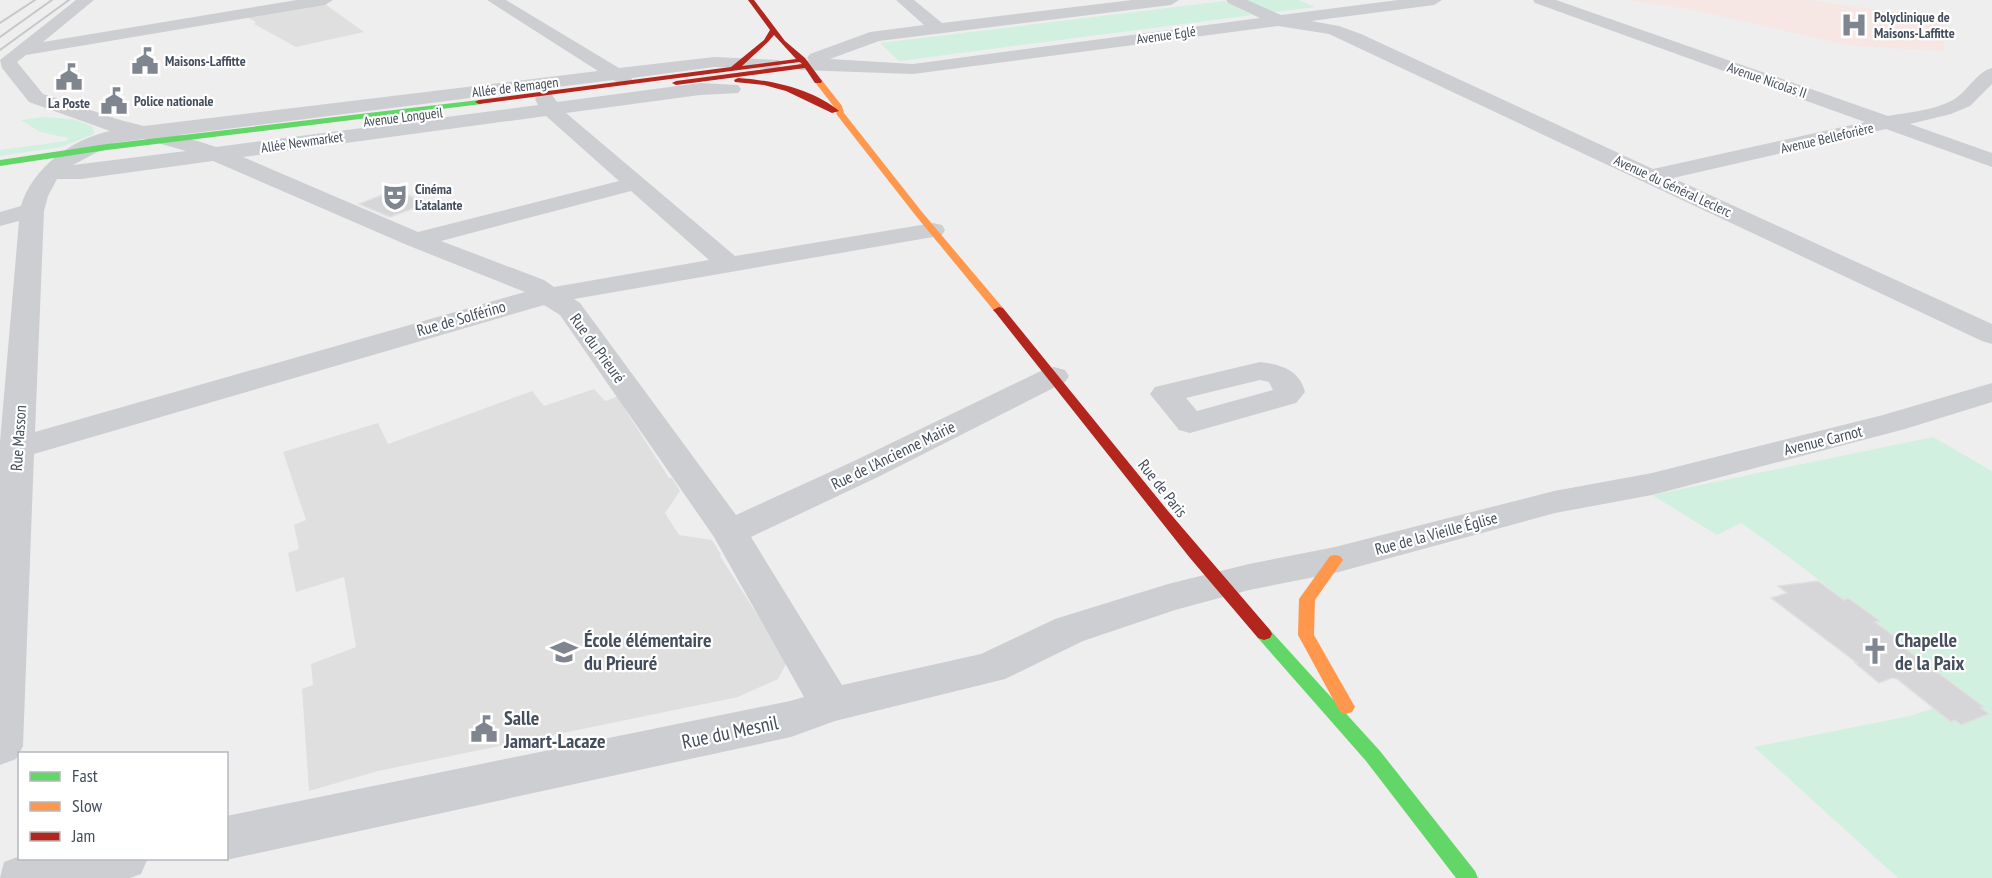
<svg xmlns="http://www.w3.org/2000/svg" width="1992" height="878" font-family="'PT Sans Narrow',sans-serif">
<rect width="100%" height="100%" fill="#efeeee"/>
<g fill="#e0dfe0">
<polygon points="322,2 364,32 296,47 254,24 256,22 245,16"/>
<polygon points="594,389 605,401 619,396 628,409 626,411 669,478 672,478 680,491 665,513 679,535 712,540 721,555 720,556 787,662 778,679 738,697 378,771 309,791 302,689 313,685 311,664 356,647 344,577 296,592 288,553 299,549 294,525 306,520 283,452 378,423 388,444 532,391 544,406"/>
</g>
<polygon fill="#f6e7e4" points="1627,0 1809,0 1944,19 1944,51 1851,46 1694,10"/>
<g fill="#d1f0e0">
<polygon points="1240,0 1299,0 1315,7 1268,13"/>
<polygon points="1224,1 1252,15 899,61 880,43"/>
<polygon points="43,117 73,119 93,127 94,134 61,147 0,156 0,150 66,141 69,138 40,132 21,120"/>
<path d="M1933,437l59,34v407h-94l-144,-131 156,-31 54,-18c-73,-61 -145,-121 -223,-175l-24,12 -65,-40z"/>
</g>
<g fill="#d6d6d9" stroke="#e0e0e1" stroke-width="1.5">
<polygon points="397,189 426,204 390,217 359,204"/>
<polygon points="1818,581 1844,600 1848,598 1880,621 1875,622 1905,644 1902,646 1984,707 1981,708 1989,714 1961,725 1955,720 1951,722 1897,679 1892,678 1879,683 1855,663 1857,663 1771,598 1787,593 1778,586"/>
</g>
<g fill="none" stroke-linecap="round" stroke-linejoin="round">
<g fill="#ccced1" fill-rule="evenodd">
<path d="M76,0h18l-51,42 254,-42h36l-8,5 -299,50 -9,7 26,32 77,26 24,6 454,-55 -111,-71h19l113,68 95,-11 65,3 3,4 -3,4 -6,1 -59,-2 -82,11 -1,5 -7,2 -11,-5 -434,55 37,12 322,-42 -3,-6 3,-4h14l5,7 143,-19 38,2 3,4 -3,4 -38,2 -134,18 169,143 198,-33 9,2 3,5 -3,5 -9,2 -359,62 6,4 156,212 118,-54 189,-91 11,-3 11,3 4,6 -4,6 -187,95 -127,60 91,148 139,-31 74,-35 113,-35 81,-20 86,-17 219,-56 98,-18 231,-58 109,-32v19l-87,27 -253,66 -97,18 -220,60 -86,17 -74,20 -92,31 -78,38 -170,42 -44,16 -565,123 -3,-2h3v-42l564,-115 14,-4 -90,-160 -154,-222 -16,-10 -510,149 -11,292 -7,13 -16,6v-323l19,-221 -19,5v-14l21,-6c11,-38 51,-67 89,-75l-81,-29 -27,-34 -2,-8zM546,116l73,65 -201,51 -175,-75zM144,139l42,12 -113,14 41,-22zM213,161l194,84 118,47 -490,140 9,-221 4,-15 9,-17h24zM631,191l78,69 -155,27 -10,-7 -103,-39z"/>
<path d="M896,0h18l28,23 190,-23h47l-8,5 -292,36 -49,18 83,5 347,-46 -32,-15 -2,-3h21l34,15 117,-15h44l-8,5 -123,16 28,5 22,8 292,135 212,-47 -330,-119 -2,-3h23l332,116c22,-4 50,-6 68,-18 13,-9 21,-26 36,-30v16l-22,22 -19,8 -41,10 82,29v14l-106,-38 -213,49 319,146v20l-10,-3 -653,-307 -51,-8 -365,48 -113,-4 -3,-4 3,-4 9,-2 -2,-2 3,-4 60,-22 54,-7z"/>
<path d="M1260,362c20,2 40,8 45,30l-9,11 -106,30 -11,-3 -29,-36 5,-7zM1260,380l9,2 4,8 -76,21 -11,-13z"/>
<polygon points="20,856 20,858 148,858 141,874 130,878 0,878 4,862"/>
</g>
<g fill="#63d668" fill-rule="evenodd">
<polygon points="479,100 483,102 482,104 107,150 0,166 0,160 107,144"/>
<polygon points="1264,628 1270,630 1380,751 1475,871 1478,878 1456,878 1366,761 1258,638 1256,634 1258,630"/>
</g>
<g fill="#ff974d" fill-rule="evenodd">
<polygon points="815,79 821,79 842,106 844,113 922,212 1003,308 1003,312 995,312 916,216 837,115 835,108 814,81"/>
<polygon points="1335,555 1340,556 1343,560 1315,600 1314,635 1355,707 1352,712 1346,714 1340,712 1298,635 1299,599 1330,556"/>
</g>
<g fill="#b3261e" fill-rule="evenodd">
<path d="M748,0h6l31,41 20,17 17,23 -1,2h-6l-10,-15 -129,17 -4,-2 4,-2 126,-17 -2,-2 -321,42 -4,-2 4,-2 252,-33 33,-27 6,-10zM774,35l22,24 -54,7 26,-24z"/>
<path d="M738,78c33,2 75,11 101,33l-7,2 -46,-22 -22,-6 -29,-3 -1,-2z"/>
<polygon points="999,307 1003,308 1168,511 1270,630 1272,634 1270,638 1264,640 1258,638 1190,558 995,312 993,310"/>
</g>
<g stroke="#c5c7c9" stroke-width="2">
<polyline points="0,23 35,0"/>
<polyline points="0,37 52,0"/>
<polyline points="0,50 69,0"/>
</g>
</g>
<defs>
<symbol id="hospital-bare" viewBox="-9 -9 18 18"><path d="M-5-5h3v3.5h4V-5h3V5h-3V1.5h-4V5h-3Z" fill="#80868f" stroke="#fff" stroke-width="2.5" paint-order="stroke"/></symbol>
<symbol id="civic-bare" viewBox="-9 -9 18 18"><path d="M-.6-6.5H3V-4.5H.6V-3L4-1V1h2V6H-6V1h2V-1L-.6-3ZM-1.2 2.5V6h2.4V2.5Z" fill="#80868f" stroke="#fff" stroke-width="2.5" paint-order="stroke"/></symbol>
<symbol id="theatre-bare" viewBox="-9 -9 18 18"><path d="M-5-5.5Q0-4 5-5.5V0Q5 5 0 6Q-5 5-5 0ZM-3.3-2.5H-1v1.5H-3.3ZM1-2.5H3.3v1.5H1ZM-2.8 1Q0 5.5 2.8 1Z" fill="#80868f" stroke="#fff" stroke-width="2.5" paint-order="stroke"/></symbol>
<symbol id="church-bare" viewBox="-9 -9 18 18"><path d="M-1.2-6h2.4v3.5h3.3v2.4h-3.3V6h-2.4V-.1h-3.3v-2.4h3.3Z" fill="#80868f" stroke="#fff" stroke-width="2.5" paint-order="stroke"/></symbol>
<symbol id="school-bare" viewBox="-9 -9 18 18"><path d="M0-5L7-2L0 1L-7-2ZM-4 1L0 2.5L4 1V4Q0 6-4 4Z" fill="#80868f" stroke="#fff" stroke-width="2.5" paint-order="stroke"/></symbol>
</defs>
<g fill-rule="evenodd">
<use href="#hospital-bare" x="1835" y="6" width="38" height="38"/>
<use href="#civic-bare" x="126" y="42" width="38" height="38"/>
<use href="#civic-bare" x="50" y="58" width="38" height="38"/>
<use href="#civic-bare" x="95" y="82" width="38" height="38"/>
<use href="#theatre-bare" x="376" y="178" width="38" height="38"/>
<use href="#church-bare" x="1856" y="632" width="38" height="38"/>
<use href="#school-bare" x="545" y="633" width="38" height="38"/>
<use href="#civic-bare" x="465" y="710" width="38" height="38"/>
</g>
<g text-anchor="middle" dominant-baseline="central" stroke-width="4.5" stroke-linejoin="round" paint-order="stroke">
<g font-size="14" font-weight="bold" fill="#444e5c" stroke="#fff" text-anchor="start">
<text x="1874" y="17">Polyclinique de<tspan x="1874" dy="16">Maisons-Laffitte</tspan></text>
<text x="165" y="61">Maisons-Laffitte</text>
<text x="134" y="101">Police nationale</text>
<text x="69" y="103" text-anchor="middle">La Poste</text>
<text x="415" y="189">Cinéma<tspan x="415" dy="16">L'atalante</tspan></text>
</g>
<g font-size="14" fill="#444e5c" stroke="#fff">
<text transform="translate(1166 35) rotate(-8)">Avenue Eglé</text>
<text transform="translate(1767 80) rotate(19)">Avenue Nicolas II</text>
<text transform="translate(515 87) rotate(-7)">Allée de Remagen</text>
<text transform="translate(403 117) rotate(-7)">Avenue Longueil</text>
<text transform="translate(1827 138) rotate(-13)">Avenue Belleforière</text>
<text transform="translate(302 142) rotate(-8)">Allée Newmarket</text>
<text transform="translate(1673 186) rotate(25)">Avenue du Général Leclerc</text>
</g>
<g font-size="16" fill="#444e5c" stroke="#fff">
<text transform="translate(461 318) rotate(-16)">Rue de Solférino</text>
<text transform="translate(598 348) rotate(54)">Rue du Prieuré</text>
<text transform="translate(18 438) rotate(-86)">Rue Masson</text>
<text transform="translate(1823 440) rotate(-14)">Avenue Carnot</text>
<text transform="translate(893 455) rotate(-26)">Rue de l'Ancienne Mairie</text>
<text transform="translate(1163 488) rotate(52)">Rue de Paris</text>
<text transform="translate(1436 533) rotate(-15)">Rue de la Vieille Église</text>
</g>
<g font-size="20" font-weight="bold" fill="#444e5c" stroke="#fff" text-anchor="start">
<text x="584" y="640">École élémentaire<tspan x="584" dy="23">du Prieuré</tspan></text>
<text x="1895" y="640">Chapelle<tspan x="1895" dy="23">de la Paix</tspan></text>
<text x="504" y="718">Salle<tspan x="504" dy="23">Jamart-Lacaze</tspan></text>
</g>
<g font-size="20" fill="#444e5c" stroke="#fff">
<text transform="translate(730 732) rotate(-12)">Rue du Mesnil</text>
</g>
</g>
<rect x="18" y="752" width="210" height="108" fill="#ffffff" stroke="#b4b8be" stroke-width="1.5"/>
<rect x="30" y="772" width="30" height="9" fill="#63d668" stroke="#b4b8be" stroke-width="1.5"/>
<text x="72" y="782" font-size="18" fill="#444e5c">Fast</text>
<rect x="30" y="802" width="30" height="9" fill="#ff974d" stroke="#b4b8be" stroke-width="1.5"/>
<text x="72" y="812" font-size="18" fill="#444e5c">Slow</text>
<rect x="30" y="832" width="30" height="9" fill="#b3261e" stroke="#b4b8be" stroke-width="1.5"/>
<text x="72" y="842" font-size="18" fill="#444e5c">Jam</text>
</svg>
